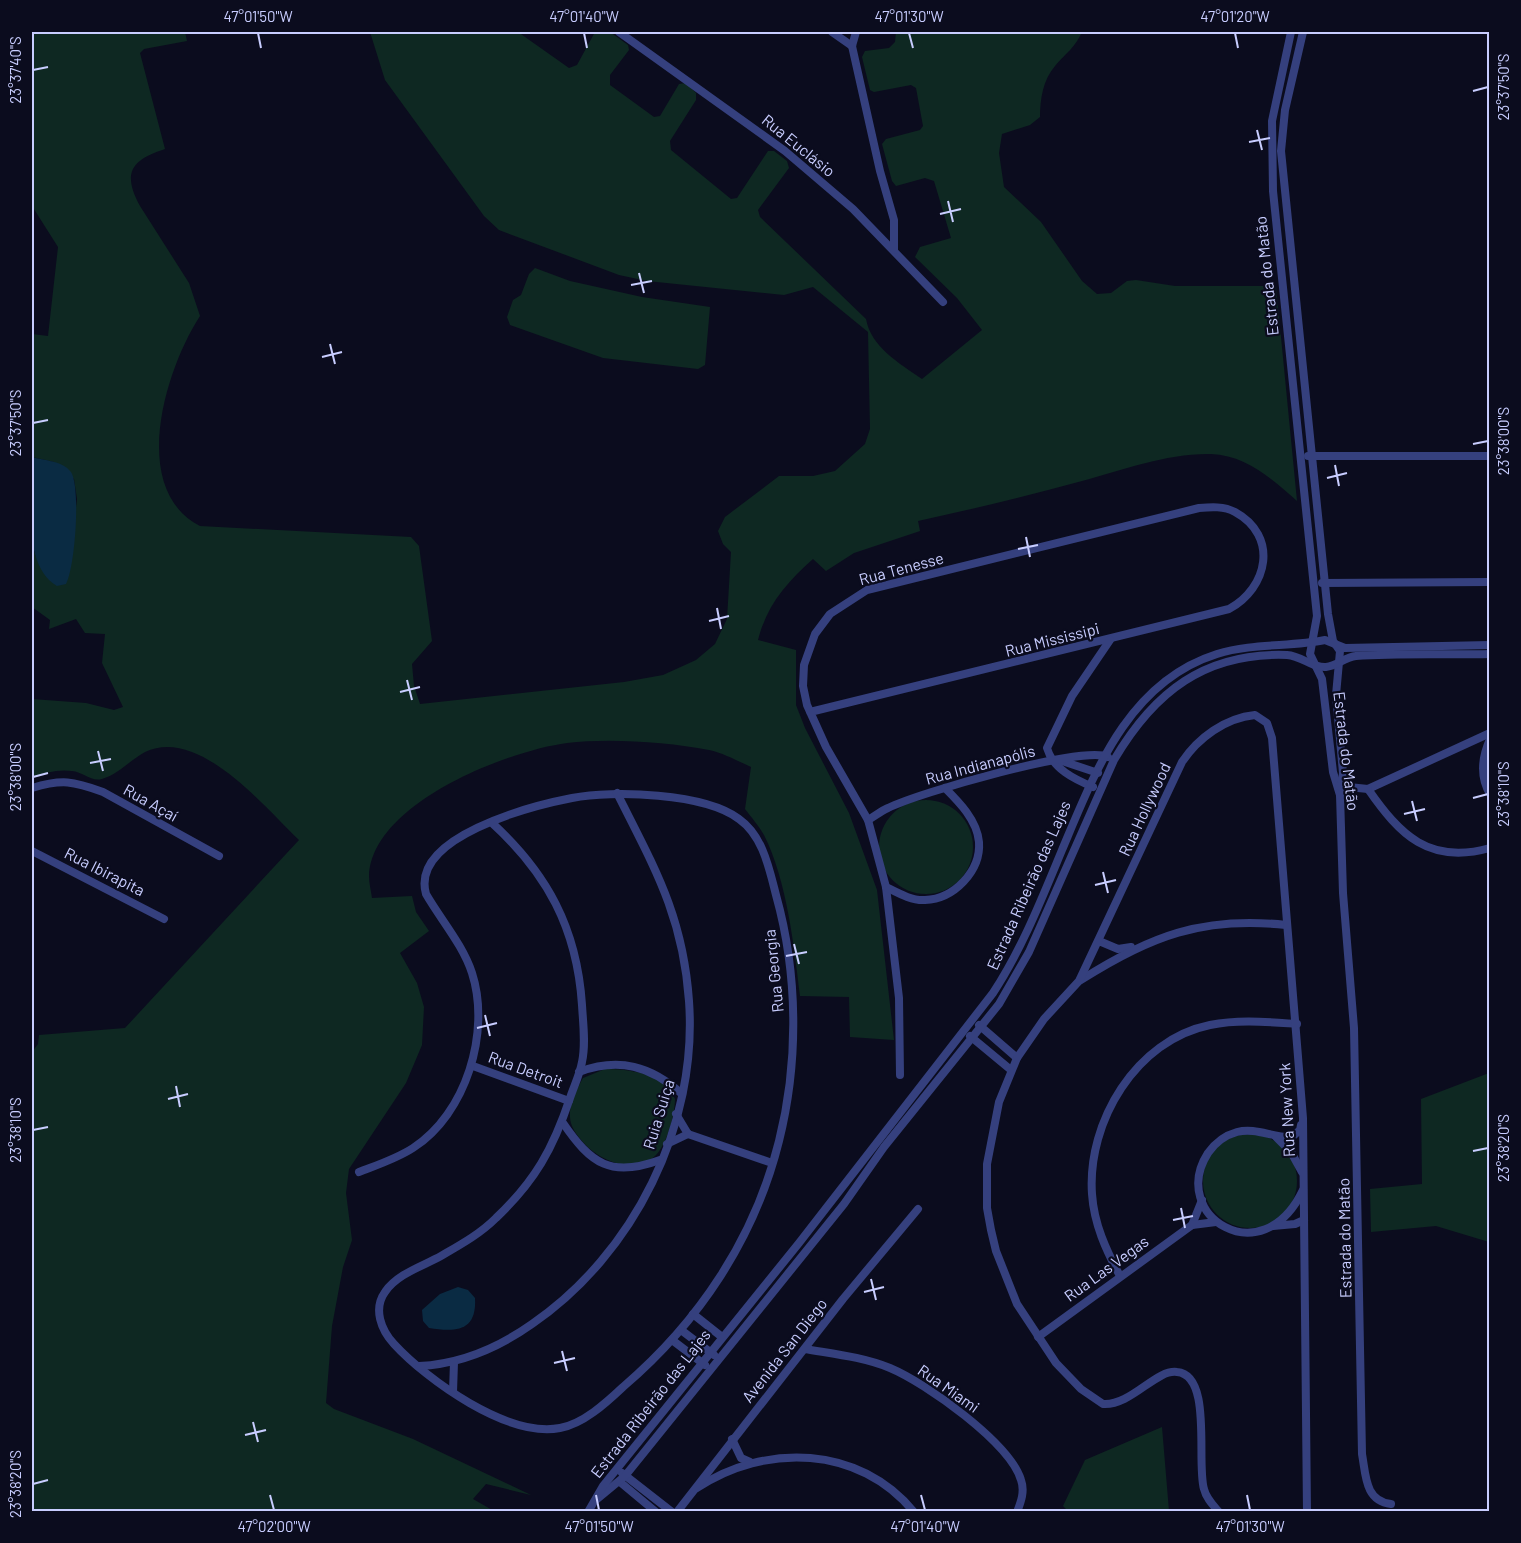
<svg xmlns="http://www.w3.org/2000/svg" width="1521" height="1543" font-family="Barlow,sans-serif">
<rect width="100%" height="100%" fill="#0b0c1e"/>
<g fill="#0e2822">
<path d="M32,32h153l2,9 -43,8 -4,4 25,96c-34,11 -43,24 -25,57l49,77 11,33c-34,52 -72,173 0,210l211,11 8,9 13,95 -20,23 2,22 6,18 204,-22 39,-7 33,-15 19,-16 12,-25 4,-67 -8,-8 -5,-13 7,-14 54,-41h34l22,-5 30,-27 5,-15 -2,-97 -55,-45 -29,8 -137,-14 -28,-6 -120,-45 -15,-14 -99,-136 -15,-48h148l51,36 8,-3 18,-33h15l18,13 1,5 -19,25v10l44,32 6,-1 19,-32 7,-1 10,10v7l-26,41 1,9 60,49 6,-1 31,-47h6l13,10 2,7 -31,42 2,7 106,102c5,28 33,44 56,60l60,-49 -25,-32 -42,-41 5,-10 31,-9 -17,-57 -9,-3 -29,8 -4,-5 -10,-37 4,-5 34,-9 3,-4 -7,-38 -5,-3 -37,7 -4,-2 -8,-33 3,-6 24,-3 6,-6 1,-10h186c-8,17 -15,20 -27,34 -12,14 -15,33 -15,51l-10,8 -28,9 -3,19 5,34 37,35 41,59 15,13 14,-1 16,-12 9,-1 39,6h101l21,215c-24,-21 -51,-46 -86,-47 -43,-1 -88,16 -129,27 -54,15 -109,28 -164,40l2,10 -66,22 -28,18 -13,-12c-27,24 -46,46 -55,81l38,10v55l9,23 44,85 28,77 17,150 -44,-3 -1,-40 -49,-1c-6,-50 -13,-115 -36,-161 -5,-9 -13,-18 -19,-26l6,-42c-13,-6 -28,-14 -42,-17 -42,-8 -100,-12 -142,-7 -60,8 -195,60 -198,133 0,7 2,15 3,22l40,-2 4,16 13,19 -29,22 17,30 7,24 -2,38 -16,38 -57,86 -3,24 6,47 -9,27 -11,59 -6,77 8,6 79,30 118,56 -45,-11 -13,15 21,12h-462v-459l6,-8 1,-9 86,-7 174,-188c-35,-33 -100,-114 -154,-88 -15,8 -26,22 -43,27 -11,3 -19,-7 -30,-8 -14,-2 -27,2 -40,6v-78l54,4 28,7 9,-3 -21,-44 3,-29 -20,-1 -9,-14 -27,10 1,-9 -18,-13v-61l7,18 34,-32 4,-33 -3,-20 -20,-17 -22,-5v-123l16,2 10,-89 -26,-41z"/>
<polygon points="535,268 570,281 642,297 710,307 705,365 698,369 603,358 510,325 507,317 513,300 521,295 529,274"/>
<circle cx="926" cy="847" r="47"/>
<path d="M605,1069c23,0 60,4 70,30 0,15 -8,45 -19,56 -21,22 -58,5 -74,-14 -5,-6 -12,-15 -12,-24 -1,-13 7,-28 13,-39z"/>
<polygon points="1489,1073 1489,1242 1436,1226 1371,1232 1370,1189 1422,1184 1421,1099"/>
<circle cx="1250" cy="1181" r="47"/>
<polygon points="1162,1427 1169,1511 1068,1511 1063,1506 1085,1460"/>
</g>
<g fill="#0a2b43">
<path d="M32,457c12,4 30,3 39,15 10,15 4,96 -5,112l-9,2c-36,-21 -26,-93 -25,-129z"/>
<path d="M458,1287l10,3 7,8c2,34 -20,34 -46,30l-6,-7 -1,-11 18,-16z"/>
</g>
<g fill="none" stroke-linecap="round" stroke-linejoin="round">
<g stroke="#35407e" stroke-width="8">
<polyline points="619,32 785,151 853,209 943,302"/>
<polyline points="832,32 852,46"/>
<polyline points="856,32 852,46 880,171 894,220 894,250"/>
<path d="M1291,32l-19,89 1,70 44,425 -7,38 12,25 11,93 7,23 3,98 11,135 8,426c4,22 3,47 29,50"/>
<polyline points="1303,32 1285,110 1281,151 1328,614 1333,641 1340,651 1336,695 1343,773 1340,795"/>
<polyline points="1308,456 1490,456"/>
<polyline points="1322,583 1490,582"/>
<path d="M810,712l419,-103c39,-21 50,-73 6,-97 -11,-6 -24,-5 -36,-4l-332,82 -37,24 -15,20 -11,31 -1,21 4,19 19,42 42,73 18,67 13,111 1,77"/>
<path d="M1490,733l-122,56c32,46 61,76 122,59"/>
<path d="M1490,739c-8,18 -10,38 0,55"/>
<polyline points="1059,760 1098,773"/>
<polyline points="1339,786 1368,789"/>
<path d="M1093,787c-19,-8 -40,-18 -46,-39l25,-52 38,-56"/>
<path d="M32,788c30,-9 41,-7 71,4l116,64"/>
<path d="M868,820c7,-4 13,-9 20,-12 30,-15 195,-63 220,-51"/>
<polyline points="32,851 164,919"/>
<path d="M886,887c12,6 26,14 39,13 29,-1 56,-29 54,-58 -2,-22 -20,-40 -34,-54"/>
<polyline points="1099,941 1118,949 1131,947"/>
<path d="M1081,980c69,-44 122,-64 205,-55"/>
<polyline points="979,1025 1017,1058"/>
<polyline points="970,1036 1011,1070"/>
<polyline points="473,1066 569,1101"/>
<path d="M579,1072c40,-15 72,-6 103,22"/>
<polyline points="676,1114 688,1134"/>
<path d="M563,1123c28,41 48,55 97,37"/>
<path d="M1301,1125l-1,5 -8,7c-19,1 -36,-10 -55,-5 -11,3 -22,11 -29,21 -40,62 54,123 95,37"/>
<polyline points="688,1134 772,1163"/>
<polyline points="1276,1137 1291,1152 1302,1172"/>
<polyline points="667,1144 688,1134"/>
<path d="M359,1172c18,-7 37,-13 54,-24 53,-34 78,-116 59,-175 -9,-28 -31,-53 -46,-79 -16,-57 105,-88 146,-96 41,-8 133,-5 167,21 24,17 30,49 37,76 22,79 23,166 3,246 -24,97 -80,181 -156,246 -17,16 -40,37 -63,41 -52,10 -133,-48 -166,-84 -13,-14 -21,-35 -9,-52 12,-18 38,-26 56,-36 19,-11 39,-22 55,-38 39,-37 57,-69 74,-120 4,-12 10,-24 12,-36 4,-18 1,-39 0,-57 -5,-77 -35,-132 -91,-183"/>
<polyline points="1192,1225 1202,1200"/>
<polyline points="1273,1226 1295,1224 1304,1220"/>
<path d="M1120,1276c-14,-26 -26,-52 -28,-82 -5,-72 44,-154 118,-169 29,-6 58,-3 87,-1"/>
<polyline points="693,1314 722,1337"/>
<polyline points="681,1330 714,1355"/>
<polyline points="1038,1337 1192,1225 1216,1222"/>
<polyline points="672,1340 705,1365"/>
<path d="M805,1349c29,5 58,8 85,19 36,15 120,75 131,112 4,11 0,22 -4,32"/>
<path d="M419,1366c41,-2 79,-18 113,-42 102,-70 166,-199 157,-323 -6,-86 -35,-134 -72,-208"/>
<polyline points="453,1392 454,1362"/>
<polyline points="732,1439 741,1458 750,1462"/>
<polyline points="622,1473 672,1512"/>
<polyline points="620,1482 656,1512"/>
<path d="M697,1488c68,-45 162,-43 217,24"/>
<path d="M596,1500l29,-24 219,-272 40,-57 115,-143 30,-52 85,-192c40,-68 91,-108 173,-105 15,1 25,13 39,12 11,-1 19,-10 30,-11 44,-3 89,-1 134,-2"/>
<path d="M588,1512l15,-26 196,-243 194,-250c29,-44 49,-95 69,-143 33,-78 66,-168 155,-196 35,-11 73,-7 108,-14l20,8 145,-3"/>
<polyline points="677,1512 843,1299 918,1209"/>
<path d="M1219,1512c-6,-7 -13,-14 -15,-23 -8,-26 9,-114 -27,-117 -21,-3 -46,34 -74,32l-22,-15 -25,-26 -39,-59 -21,-53 -5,-21 -4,-22v-44l12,-62 18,-44 27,-39 35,-38 103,-219c16,-24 43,-44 73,-47l12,8 5,15 31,380 4,394"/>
</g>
</g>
<path fill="none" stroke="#c8cdff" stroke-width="2" d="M258,33l3,15M584,33l3,15M909,33l4,15M1235,33l3,15M33,70l15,-3M1473,91l15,-4M1257,130l5,20M1249,142l21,-4M948,201l5,21M940,214l21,-5M639,273l5,20M631,285l21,-4M330,344l5,20M322,357l20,-5M33,423l15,-3M1473,444l15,-3M1335,465l4,21M1327,478l20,-5M1026,537l4,20M1018,549l20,-4M717,608l4,21M709,621l20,-5M407,680l5,20M400,692l20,-5M98,751l5,20M90,763l21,-4M33,777l15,-4M1473,798l15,-4M1412,801l5,20M1404,814l21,-5M1103,872l5,21M1095,885l21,-5M794,944l5,20M786,956l21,-4M485,1015l5,21M477,1028l20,-5M176,1086l4,21M168,1099l20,-5M33,1130l15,-3M1473,1151l15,-3M1181,1208l4,20M1173,1220l20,-4M871,1279l5,21M864,1292l20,-5M562,1351l5,20M554,1363l21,-5M253,1422l5,20M245,1435l21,-5M33,1484l15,-4M270,1495l4,15M596,1495l3,15M921,1495l4,15M1247,1495l3,15"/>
<g text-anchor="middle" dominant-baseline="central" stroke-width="4.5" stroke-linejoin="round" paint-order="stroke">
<g font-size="16" fill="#c8cdff" stroke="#0b0c1e">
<text transform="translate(799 145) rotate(39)">Rua Euclásio</text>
<text transform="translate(1266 276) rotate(-96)">Estrada do Matão</text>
<text transform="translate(901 568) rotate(-15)">Rua Tenesse</text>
<text transform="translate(1052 639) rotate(-14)">Rua Mississipi</text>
<text transform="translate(1347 751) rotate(83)">Estrada do Matão</text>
<text transform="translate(980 764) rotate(-15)">Rua Indianapólis</text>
<text transform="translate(151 802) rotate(29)">Rua Açaí</text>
<text transform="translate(1144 809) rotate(-65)">Rua Hollywood</text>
<text transform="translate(105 871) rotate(27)">Rua Ibirapita</text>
<text transform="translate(1028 885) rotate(-66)">Estrada Ribeirão das Lajes</text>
<text transform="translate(773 971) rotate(-96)">Rua Georgia</text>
<text transform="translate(526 1069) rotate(20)">Rua Detroit</text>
<text transform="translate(1286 1110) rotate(-93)">Rua New York</text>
<text transform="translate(658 1114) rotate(-73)">Ruia Suiça</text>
<text transform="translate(1344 1238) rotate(-91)">Estrada do Matão</text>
<text transform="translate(1106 1268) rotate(-36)">Rua Las Vegas</text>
<text transform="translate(784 1350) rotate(-52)">Avenida San Diego</text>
<text transform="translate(949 1388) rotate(35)">Rua Miami</text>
<text transform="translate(650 1403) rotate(-52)">Estrada Ribeirão das Lajes</text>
</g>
</g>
<rect width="1521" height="1543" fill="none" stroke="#0b0c1e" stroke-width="66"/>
<rect x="33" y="33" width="1455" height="1477" fill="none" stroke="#c8cdff" stroke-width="2"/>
<g font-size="15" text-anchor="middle" fill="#c8cdff">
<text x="258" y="22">47°01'50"W</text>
<text x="584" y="22">47°01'40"W</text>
<text x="909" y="22">47°01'30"W</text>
<text x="1235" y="22">47°01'20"W</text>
<text transform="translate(16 70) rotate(-90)" y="5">23°37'40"S</text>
<text transform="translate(1504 87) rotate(-90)" y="5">23°37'50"S</text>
<text transform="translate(16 423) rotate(-90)" y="5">23°37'50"S</text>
<text transform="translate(1504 441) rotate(-90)" y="5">23°38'00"S</text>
<text transform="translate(16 777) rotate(-90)" y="5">23°38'00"S</text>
<text transform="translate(1504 794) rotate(-90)" y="5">23°38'10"S</text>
<text transform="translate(16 1130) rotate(-90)" y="5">23°38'10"S</text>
<text transform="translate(1504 1148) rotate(-90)" y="5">23°38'20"S</text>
<text transform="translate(16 1484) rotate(-90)" y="5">23°38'20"S</text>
<text x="274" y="1532">47°02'00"W</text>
<text x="599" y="1532">47°01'50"W</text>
<text x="925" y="1532">47°01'40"W</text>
<text x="1250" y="1532">47°01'30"W</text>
</g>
</svg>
